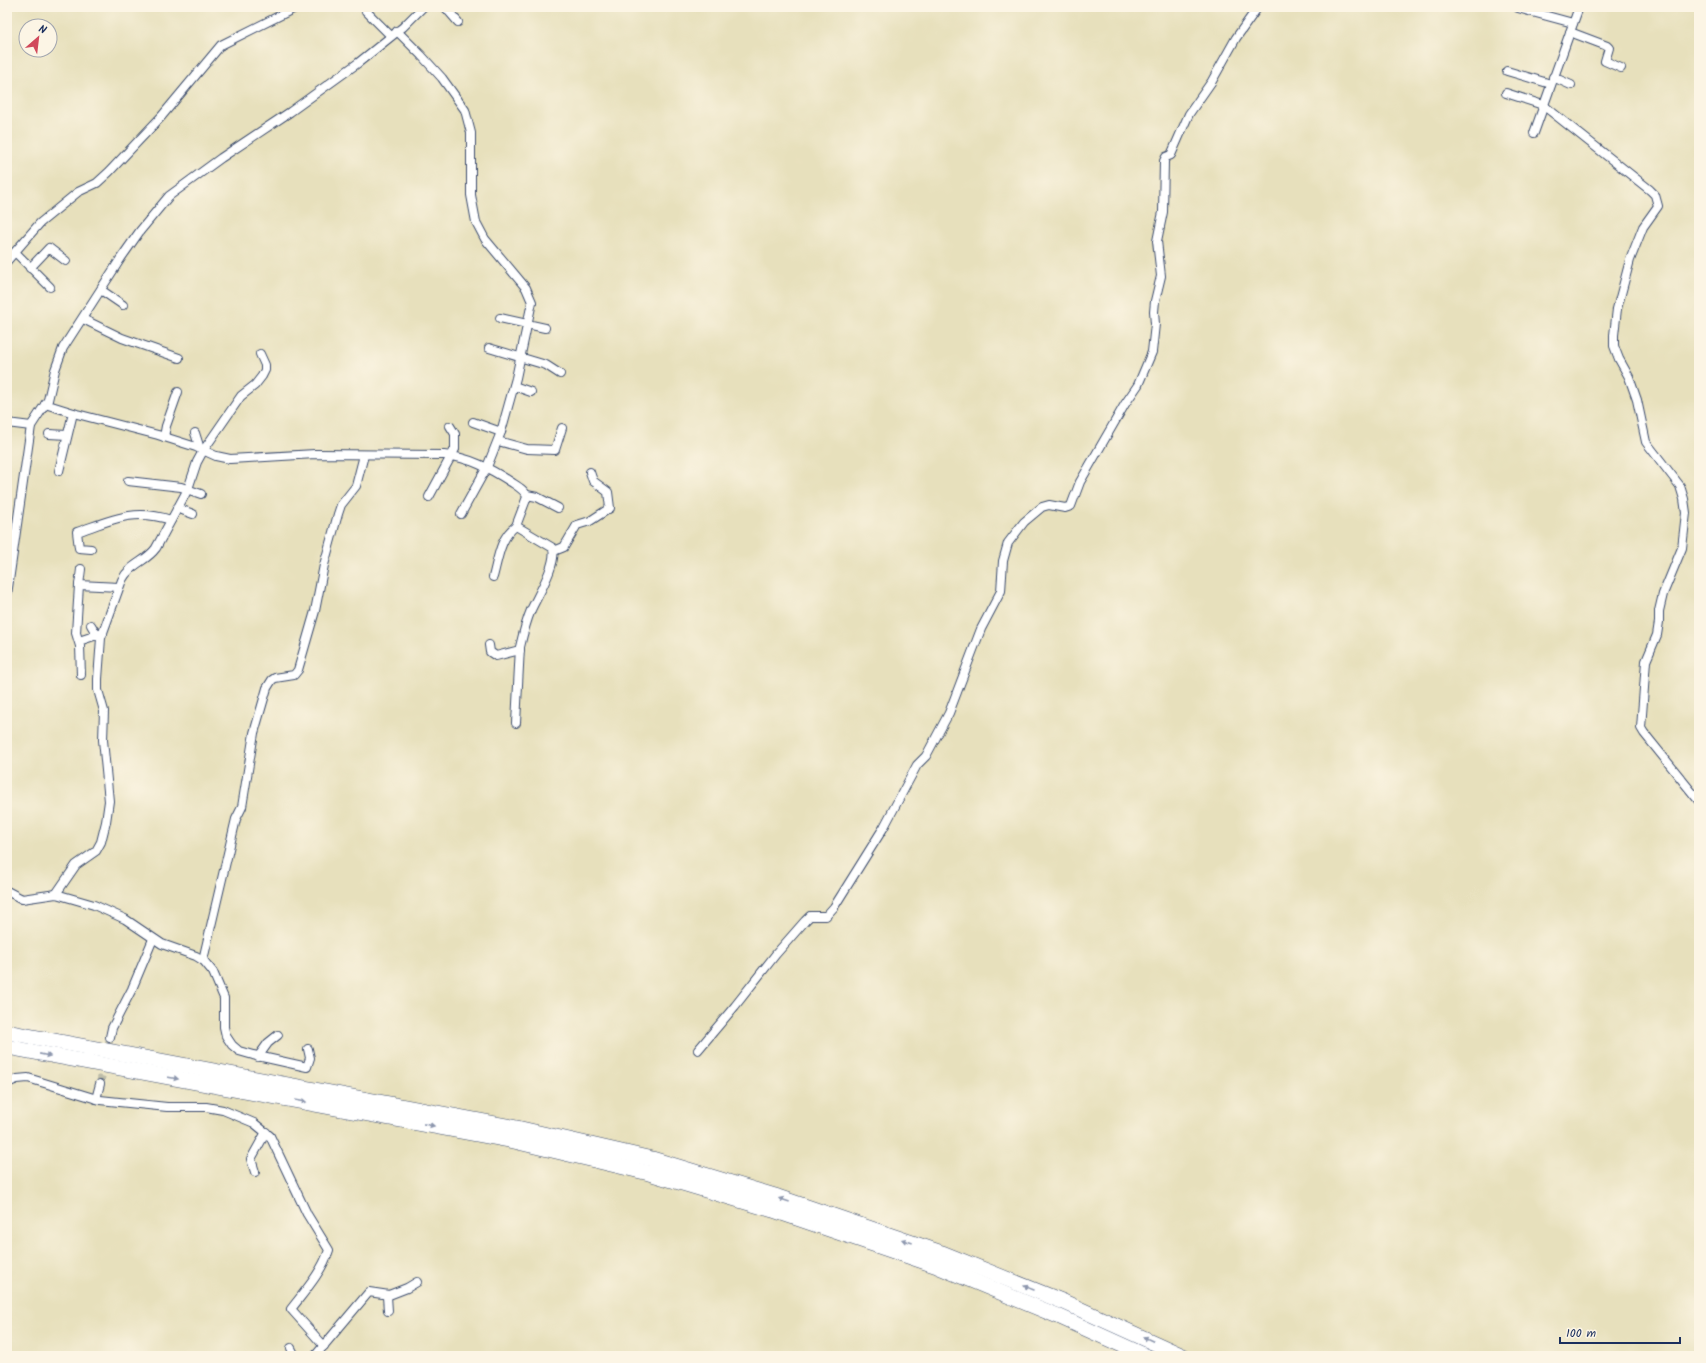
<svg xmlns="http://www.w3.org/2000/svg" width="1706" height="1363" font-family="Kalam,sans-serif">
<rect width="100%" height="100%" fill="#fcf5e5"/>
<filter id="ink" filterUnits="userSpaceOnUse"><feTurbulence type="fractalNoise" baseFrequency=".025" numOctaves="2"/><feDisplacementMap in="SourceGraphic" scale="8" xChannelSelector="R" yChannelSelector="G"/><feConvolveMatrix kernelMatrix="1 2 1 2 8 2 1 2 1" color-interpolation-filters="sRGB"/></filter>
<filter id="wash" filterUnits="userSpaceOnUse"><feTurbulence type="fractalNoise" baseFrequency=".012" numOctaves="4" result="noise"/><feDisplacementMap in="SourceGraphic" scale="16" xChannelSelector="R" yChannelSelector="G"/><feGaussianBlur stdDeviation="0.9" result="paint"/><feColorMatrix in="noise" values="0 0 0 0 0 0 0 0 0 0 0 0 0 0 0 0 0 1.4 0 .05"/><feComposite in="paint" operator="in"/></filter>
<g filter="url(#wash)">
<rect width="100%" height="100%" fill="#e7e0bc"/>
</g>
<g filter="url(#ink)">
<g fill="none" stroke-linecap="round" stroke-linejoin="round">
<polyline stroke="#bebda9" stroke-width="8" stroke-dasharray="8 4" stroke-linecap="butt" points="100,1084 110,1037"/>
<defs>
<g id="street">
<polyline points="370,7 366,11 391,36"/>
<polyline points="445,7 458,22"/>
<polyline points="1518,8 1573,23"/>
<polyline points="397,31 421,55 442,78 465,110 471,133 471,195 476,222 485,239 526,288 532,302 516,378 501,432 487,467 461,514"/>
<polyline points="1570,32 1607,46 1609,48 1605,61 1621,68"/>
<polyline points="1507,71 1551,84"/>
<polyline points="1553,77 1571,85"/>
<polyline points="1506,93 1543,105 1650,190 1655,195 1658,206 1643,227 1630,260 1617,309 1614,335 1614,346 1619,359 1629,377 1637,400 1646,442 1680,486 1684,499 1686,513 1682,548 1663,594 1659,611 1659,622 1657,635 1646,661 1641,728 1644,733 1699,801"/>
<polyline points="1534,133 1579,7"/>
<polyline points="15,252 50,287"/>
<polyline points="7,261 40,223 78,192 97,183 109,172 161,117 221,45 297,7"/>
<polyline points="30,268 49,248 66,261"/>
<polyline points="101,290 123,305"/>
<polyline points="500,318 545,328"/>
<polyline points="83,319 122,338 179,358"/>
<polyline points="489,348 546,365 560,374"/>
<polyline points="514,386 531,392"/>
<path d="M45,404l32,10 81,21 38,12 20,9 14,3 85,-5 129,1c25,2 47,14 67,27 6,4 14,8 16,15l-11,29 37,22c4,16 -15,47 -22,62 -5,12 -8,24 -11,37l-4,76"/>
<polyline points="473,422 501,432"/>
<polyline points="7,423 31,426"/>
<polyline points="195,433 200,449"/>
<polyline points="49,434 67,435"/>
<polyline points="164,437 166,426 178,392"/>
<polyline points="498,441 527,449 555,450 562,428"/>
<polyline points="59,471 73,413"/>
<polyline points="128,481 181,487 201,494"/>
<polyline points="527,495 537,497 558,508"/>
<polyline points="429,497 455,449 455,434 450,426"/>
<polyline points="177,508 193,514"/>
<path d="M91,549l-12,-1 -2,-16c35,-12 56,-24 94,-12"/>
<polyline points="554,551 564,547 577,525 590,521 610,508 608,492 593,481 590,472"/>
<path d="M493,577c5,-18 7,-40 23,-51"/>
<polyline points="79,585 81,569"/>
<polyline points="7,595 31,426 48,400 55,370 63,348 121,258 140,231 169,196 221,158 290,112 358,63 403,27 423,7"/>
<polyline points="91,625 97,635"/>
<polyline points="79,641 103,633"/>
<polyline points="489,645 490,652 496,656 520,650"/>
<polyline points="81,675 80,646 76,633 79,585 119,587"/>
<polyline points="7,891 22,899 56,894 94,905 125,919 162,944 196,956 204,961 213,972 224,998 224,1027 226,1036 232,1045 239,1051 253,1055 307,1067 310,1058 308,1049"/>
<path d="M56,894l20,-29 20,-14 5,-9 5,-20 3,-21 -6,-61 1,-29 -6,-21v-11l3,-41 21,-58c9,-17 24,-18 34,-32l32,-59 9,-27 6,-11 38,-55 14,-11 7,-9 3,-6v-5l-5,-11"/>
<polyline points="203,960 236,819 242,807 254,733 267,688 272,680 275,678 294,675 298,670 315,611 324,565 338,514 341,505 356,486 364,455"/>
<polyline points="110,1037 112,1028 132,989 153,939"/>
<polyline points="698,1050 735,1006 776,954 805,921 810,916 826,916 834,907 884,827 917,765 926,756 949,713 981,629 1001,591 1003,561 1008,543 1024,522 1042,507 1049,505 1065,508 1071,506 1080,482 1125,404 1138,385 1152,352 1155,324 1154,312 1155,301 1161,276 1157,241 1163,212 1164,161 1166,157 1171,155 1189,114 1212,81 1236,38 1258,7"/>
<polyline points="258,1057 268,1043 278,1035"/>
<path d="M7,1083l10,-4 11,-1 72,22 67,7h39l17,3 31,13 16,13 37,78 22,36c-7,22 -24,41 -38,59l33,37"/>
<polyline points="96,1099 100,1084"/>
<polyline points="255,1172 251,1159 266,1132"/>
<polyline points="387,1296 388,1311"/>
<polyline points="291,1348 295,1356"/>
<polyline points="315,1356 369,1292 389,1295 407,1288 417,1282"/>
</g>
<g id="highway">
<polyline points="7,1032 517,1128 652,1159 778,1197 942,1253 1064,1302 1183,1356"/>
<polyline points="7,1047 514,1141 649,1173 773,1210 937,1266 1058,1316 1146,1356"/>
</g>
</defs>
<use href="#street" stroke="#3a4a6c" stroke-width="10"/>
<use href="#highway" stroke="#3a4a6c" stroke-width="16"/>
<use href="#street" stroke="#fff" stroke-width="8"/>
<use href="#highway" stroke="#fff" stroke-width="15"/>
</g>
<defs><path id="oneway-solid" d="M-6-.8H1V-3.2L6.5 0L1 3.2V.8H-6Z"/></defs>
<g fill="#8d97ae">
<use href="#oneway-solid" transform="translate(45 1055) rotate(11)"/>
<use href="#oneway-solid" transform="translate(173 1078) rotate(10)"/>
<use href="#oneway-solid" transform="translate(301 1101) rotate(10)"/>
<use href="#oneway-solid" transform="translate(429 1125) rotate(11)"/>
<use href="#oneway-solid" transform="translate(784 1200) rotate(-161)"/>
<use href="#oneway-solid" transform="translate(907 1241) rotate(-161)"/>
<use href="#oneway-solid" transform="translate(1029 1288) rotate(-158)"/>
<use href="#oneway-solid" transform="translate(1148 1339) rotate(-156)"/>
</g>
</g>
<rect width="1706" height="1363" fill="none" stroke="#fcf5e5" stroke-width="24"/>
<g transform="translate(38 38) rotate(28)"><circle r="19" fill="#fcf5e5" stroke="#a2a6af"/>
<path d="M0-3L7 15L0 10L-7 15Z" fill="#d1495b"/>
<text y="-6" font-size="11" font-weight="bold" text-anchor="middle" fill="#1b2f5e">N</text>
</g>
<path d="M1560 1337v6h120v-6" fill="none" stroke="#1b2f5e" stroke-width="2"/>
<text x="1566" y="1337" font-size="12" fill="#1b2f5e" stroke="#fcf5e5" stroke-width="3" paint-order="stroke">100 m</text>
</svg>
